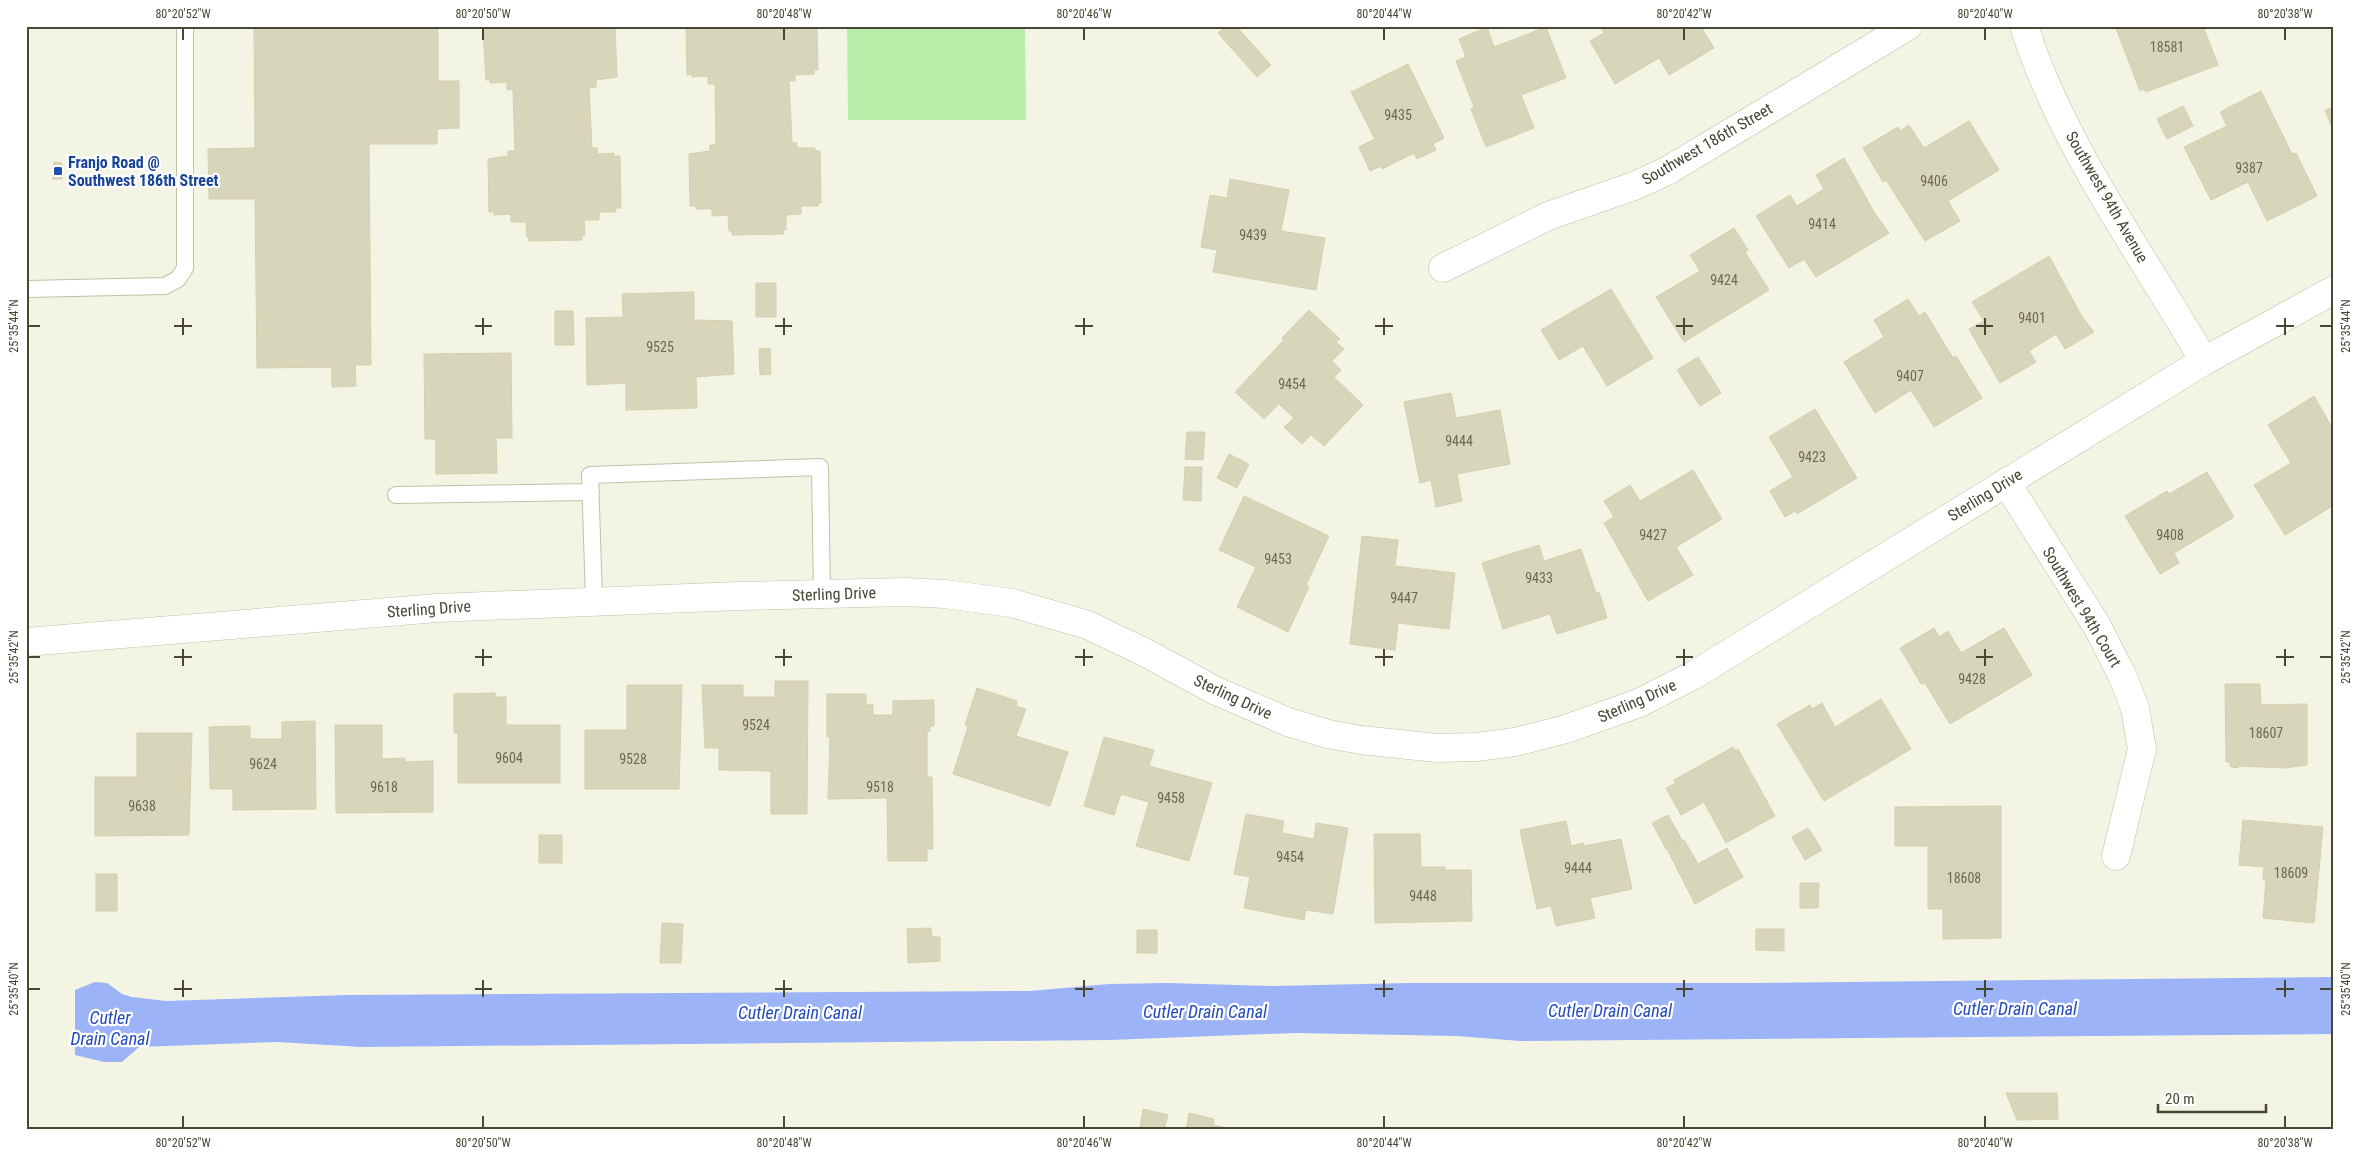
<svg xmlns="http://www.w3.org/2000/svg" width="2360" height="1156" font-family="'Roboto Condensed',sans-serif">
<rect width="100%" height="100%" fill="#f4f4e5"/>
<polygon fill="#b9edaa" points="847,26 1025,26 1026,120 848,120"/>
<polygon fill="#9cb4f7" points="2334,977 2334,1034 1520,1041 1457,1036 1295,1033 1110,1040 362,1047 277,1042 139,1047 122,1062 104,1062 75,1055 75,990 95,982 107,983 122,994 132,997 166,1001 349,995 1030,991 1109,984 1167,983 1273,986 1408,983 1750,983"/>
<g fill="#d7d5ba" stroke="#d3d0ac">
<polygon points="254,26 438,26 438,81 459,81 459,128 437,129 437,144 369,144 371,365 355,365 356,386 332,387 332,367 257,368 255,199 209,199 208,149 255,148"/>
<polygon points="489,26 615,26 617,77 596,80 596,87 589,88 592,148 597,148 598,154 614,153 614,156 620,156 621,208 615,208 616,212 599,212 599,220 584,220 585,235 582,235 582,240 529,241 529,237 527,237 526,222 511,222 511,214 494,215 494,212 489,212 488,159 508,156 508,151 515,151 513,89 507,90 507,82 490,83 490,80 486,80 483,28"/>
<polygon points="686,26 817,26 818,70 814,70 814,74 795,75 795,81 789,81 792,143 797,143 797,148 815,148 815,151 820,151 821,203 818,203 818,206 801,206 801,214 786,215 786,230 783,230 784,234 732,235 732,231 729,231 728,215 712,216 712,209 696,209 696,206 690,206 689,154 710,151 710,145 716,145 715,84 708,84 708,76 692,77 692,74 687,75"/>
<polygon points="1225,26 1236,26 1271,65 1257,77 1218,33"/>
<polygon points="1601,26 1696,26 1698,29 1701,27 1714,48 1669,75 1659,58 1615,84 1590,41 1604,33"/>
<polygon points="2120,26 2154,26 2155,29 2163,26 2203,26 2218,65 2146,92 2144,89 2140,91 2116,28"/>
<polygon points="1487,27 1494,47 1546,27 1566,78 1521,95 1534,128 1486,147 1471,109 1474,107 1456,61 1466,57 1459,39"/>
<polygon points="1408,64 1444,138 1433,144 1436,150 1417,159 1414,153 1382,169 1381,166 1370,171 1359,147 1375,139 1351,92"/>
<polygon points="2261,91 2292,154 2296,153 2317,196 2267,221 2248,182 2211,200 2184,147 2227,126 2220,112"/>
<polygon points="2183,106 2193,126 2167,139 2157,119"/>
<polygon points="2334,107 2334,133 2325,110"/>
<polygon points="1969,121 1999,170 1948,201 1960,221 1925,241 1886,180 1883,182 1863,148 1898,127 1900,131 1909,125 1924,148"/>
<polygon points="1844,158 1874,212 1889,233 1816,277 1804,259 1789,268 1756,216 1790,195 1797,206 1824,189 1816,175"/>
<polygon points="54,162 62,163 62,179 53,179"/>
<polygon points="1230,179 1289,190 1281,231 1325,238 1316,290 1213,272 1217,250 1201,247 1210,195 1227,198"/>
<polygon points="1734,228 1748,250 1745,252 1769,290 1684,342 1656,297 1700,271 1690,255"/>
<polygon points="2049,256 2081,315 2094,332 2065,349 2056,334 2029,351 2036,362 2000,383 1969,329 1984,321 1972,302"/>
<rect x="756" y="283" width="20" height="34"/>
<polygon points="1611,289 1653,358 1607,386 1583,346 1559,360 1541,330"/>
<polygon points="694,292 694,320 732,321 734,374 696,377 697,408 626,410 626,383 587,385 586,318 623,317 622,294"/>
<polygon points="1908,299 1919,316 1925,312 1953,358 1956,356 1982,398 1934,427 1911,390 1875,413 1844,362 1884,337 1874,320"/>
<polygon points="1309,310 1340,339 1336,342 1344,349 1332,361 1341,370 1334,377 1363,405 1324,446 1311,435 1302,444 1284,427 1294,418 1279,404 1264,419 1235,392 1284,340 1282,338"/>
<polygon points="555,311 573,311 574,345 555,345"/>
<polygon points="770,348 771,374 760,375 759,349"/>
<polygon points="511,353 512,438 496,438 497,473 436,474 436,439 425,439 424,354"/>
<polygon points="1698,357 1721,393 1700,406 1677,370"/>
<polygon points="1451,393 1456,418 1500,410 1510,464 1457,474 1462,501 1436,507 1431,480 1420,483 1404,402"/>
<polygon points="2314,396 2334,431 2334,505 2285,535 2254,485 2291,463 2268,425"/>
<polygon points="1815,409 1857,478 1797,514 1795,511 1785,517 1770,491 1793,477 1769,437"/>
<polygon points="1187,432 1205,432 1203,460 1185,459"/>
<polygon points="1229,454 1249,464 1237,488 1217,478"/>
<polygon points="1185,467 1202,467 1201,501 1183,500"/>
<polygon points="1693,470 1722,519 1676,547 1693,575 1648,601 1604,523 1614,517 1604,501 1630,485 1640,501"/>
<polygon points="2207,472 2234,517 2174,553 2179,563 2160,574 2125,516 2167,491 2169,494"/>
<polygon points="1244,496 1329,536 1306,585 1309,587 1288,632 1237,607 1256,567 1219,550"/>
<polygon points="1362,536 1398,540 1395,566 1455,573 1449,629 1398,623 1395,650 1350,644"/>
<polygon points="1539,545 1544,561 1581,549 1596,593 1599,592 1607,618 1557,634 1550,614 1503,629 1482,563"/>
<polygon points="1934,628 1939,637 1948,631 1961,653 2004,628 2032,675 1950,724 1925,683 1921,684 1900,648"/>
<polygon points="775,681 808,681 807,814 771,814 771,771 719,770 719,748 705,748 702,685 743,685 743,697 775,697"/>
<polygon points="2225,684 2260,684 2261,705 2307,704 2307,765 2285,768 2241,766 2235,768 2230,766 2230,762 2226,762"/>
<polygon points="627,685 682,685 679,789 585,789 585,730 627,730"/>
<polygon points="977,688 1017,701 1016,706 1026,709 1016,736 1068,752 1050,806 953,774 968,727 965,725"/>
<polygon points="495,693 495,697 506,697 506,725 560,725 560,783 458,783 458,733 454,733 454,694"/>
<polygon points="827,694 866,694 866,705 873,705 873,715 893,715 893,701 934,700 934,726 930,726 930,731 927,731 927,777 932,777 933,849 927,849 927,861 888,861 887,798 828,799 830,737 827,737"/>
<polygon points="1881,699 1911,749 1824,801 1777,724 1810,705 1812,709 1822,703 1835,727"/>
<polygon points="315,721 316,809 233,810 233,789 210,789 209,727 250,726 250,739 282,739 282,722"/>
<polygon points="335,725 382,725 382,759 405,758 405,762 433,761 433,812 336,813"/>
<polygon points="137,733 192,733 189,835 95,836 95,777 137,777"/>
<polygon points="1104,737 1154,750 1149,766 1212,783 1189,861 1136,846 1149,802 1121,794 1114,815 1084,806"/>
<polygon points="1733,747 1735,751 1738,749 1775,816 1726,843 1704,802 1681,815 1666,788 1676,783 1674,780"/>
<polygon points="2001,806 2001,938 1943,939 1943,909 1928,909 1928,846 1895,846 1895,807"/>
<polygon points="1246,814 1284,821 1282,833 1314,839 1316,823 1348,828 1333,914 1306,910 1304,920 1244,908 1250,877 1234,874"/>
<polygon points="1668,815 1682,840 1666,849 1652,823"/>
<polygon points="2243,820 2323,827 2314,923 2263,918 2266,880 2263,880 2264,867 2239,865"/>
<polygon points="1566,821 1571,846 1583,843 1584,846 1621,839 1632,889 1590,898 1595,918 1556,926 1551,906 1537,909 1520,830"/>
<polygon points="1808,828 1822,850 1805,860 1792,837"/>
<polygon points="1374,834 1420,834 1421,867 1445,867 1445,870 1471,870 1472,921 1375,923"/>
<rect x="539" y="835" width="23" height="28"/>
<polygon points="1684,840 1698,864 1727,848 1743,877 1695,904 1667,849"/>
<rect x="96" y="874" width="21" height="37"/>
<polygon points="1800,883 1819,883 1818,908 1800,908"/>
<polygon points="662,923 683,924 681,963 660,963"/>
<polygon points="931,928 932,937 940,937 940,961 908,963 907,929"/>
<polygon points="1756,929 1784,929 1784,951 1756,950"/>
<rect x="1137" y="930" width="20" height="23"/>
<polygon points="2006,1093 2057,1093 2058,1119 2017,1120"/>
<polygon points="1143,1109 1168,1115 1164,1130 1140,1127"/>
<polygon points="1189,1113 1214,1119 1213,1125 1239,1130 1186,1130"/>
<rect x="1608" y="1128" width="88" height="2"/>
<rect x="2134" y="1128" width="56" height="2"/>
</g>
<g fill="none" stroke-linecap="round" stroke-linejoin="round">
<defs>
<g id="service">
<polyline points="26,289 165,286 178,279 185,268 185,26"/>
<polyline points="396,495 591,492"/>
<polyline points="594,601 590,475 820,467 822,595"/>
</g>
<g id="minor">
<path d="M2024,26c39,122 117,226 180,335"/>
<polyline points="1443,268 1548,216 1634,186 1667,171 1908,26"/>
<polyline points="2006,482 2097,626 2122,675 2135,708 2142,749 2116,856"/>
</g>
<polyline id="tertiary" points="26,642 437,608 739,596 905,592 945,594 1012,603 1088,625 1148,654 1216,691 1288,722 1328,734 1361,740 1437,748 1476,747 1515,742 1566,729 1639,703 1694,675 2204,361 2334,290"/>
</defs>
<use href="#service" stroke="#c1c0a7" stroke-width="18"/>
<use href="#minor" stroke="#c1c0a7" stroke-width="29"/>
<use href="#tertiary" stroke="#c1c0a7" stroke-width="29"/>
<use href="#service" stroke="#fff" stroke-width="16"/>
<use href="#minor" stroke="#fff" stroke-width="28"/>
<use href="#tertiary" stroke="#fff" stroke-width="28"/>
</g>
<path fill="none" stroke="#484634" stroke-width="2" d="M183,28v12M483,28v12M784,28v12M1084,28v12M1384,28v12M1684,28v12M1985,28v12M2285,28v12M183,318v17M483,318v17M784,318v17M1084,318v17M1384,318v17M1684,318v17M1985,318v17M2285,318v17M28,326h12M174,326h18M475,326h17M775,326h17M1075,326h18M1375,326h18M1676,326h17M1976,326h17M2276,326h18M2320,326h12M183,649v17M483,649v17M784,649v17M1084,649v17M1384,649v17M1684,649v17M1985,649v17M2285,649v17M28,657h12M174,657h18M475,657h17M775,657h17M1075,657h18M1375,657h18M1676,657h17M1976,657h17M2276,657h18M2320,657h12M183,980v17M483,980v17M784,980v17M1084,980v17M1384,980v17M1684,980v17M1985,980v17M2285,980v17M28,989h12M174,989h18M475,989h17M775,989h17M1075,989h18M1375,989h18M1676,989h17M1976,989h17M2276,989h18M2320,989h12M183,1116v12M483,1116v12M784,1116v12M1084,1116v12M1384,1116v12M1684,1116v12M1985,1116v12M2285,1116v12"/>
<rect fill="#1a4fb4" stroke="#fff" stroke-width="2" x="53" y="166" width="10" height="10" rx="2.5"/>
<g text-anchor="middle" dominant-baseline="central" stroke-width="4.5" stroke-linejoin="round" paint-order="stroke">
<g font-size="14" fill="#6c6a56">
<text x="2167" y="47">18581</text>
<text x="1398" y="115">9435</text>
<text x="2249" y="168">9387</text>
<text x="1934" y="181">9406</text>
<text x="1822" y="224">9414</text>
<text x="1253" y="235">9439</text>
<text x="1724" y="280">9424</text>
<text x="2032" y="318">9401</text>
<text x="660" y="347">9525</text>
<text x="1910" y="376">9407</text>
<text x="1292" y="384">9454</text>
<text x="1459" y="441">9444</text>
<text x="1812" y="457">9423</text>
<text x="1653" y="535">9427</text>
<text x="2170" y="535">9408</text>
<text x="1278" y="559">9453</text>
<text x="1539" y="578">9433</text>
<text x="1404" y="598">9447</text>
<text x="1972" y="679">9428</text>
<text x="756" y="725">9524</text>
<text x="2266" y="733">18607</text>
<text x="509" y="758">9604</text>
<text x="633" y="759">9528</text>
<text x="263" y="764">9624</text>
<text x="384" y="787">9618</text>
<text x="880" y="787">9518</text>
<text x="1171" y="798">9458</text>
<text x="142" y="806">9638</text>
<text x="1290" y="857">9454</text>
<text x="1578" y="868">9444</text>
<text x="2291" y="873">18609</text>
<text x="1964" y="878">18608</text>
<text x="1423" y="896">9448</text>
</g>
<g font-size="16" fill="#484634" stroke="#fff">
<text transform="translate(1707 144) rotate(-30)">Southwest 186th Street</text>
<text transform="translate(2107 197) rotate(60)">Southwest 94th Avenue</text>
<text transform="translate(1985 495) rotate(-32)">Sterling Drive</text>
<text transform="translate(834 594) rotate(-2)">Sterling Drive</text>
<text transform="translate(2082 607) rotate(59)">Southwest 94th Court</text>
<text transform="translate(429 609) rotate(-4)">Sterling Drive</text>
<text transform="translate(1233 697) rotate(25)">Sterling Drive</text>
<text transform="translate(1637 701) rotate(-24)">Sterling Drive</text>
</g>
<g font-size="16" font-weight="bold" fill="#164399" stroke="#fff" text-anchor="start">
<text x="68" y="162">Franjo Road @<tspan x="68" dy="18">Southwest 186th Street</tspan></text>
</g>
<g font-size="18" font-style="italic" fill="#234abe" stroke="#fff">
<text x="2015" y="1008">Cutler Drain Canal</text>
<text x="1610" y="1010">Cutler Drain Canal</text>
<text x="1205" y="1011">Cutler Drain Canal</text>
<text x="800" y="1012">Cutler Drain Canal</text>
<text x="110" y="1017">Cutler<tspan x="110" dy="21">Drain Canal</tspan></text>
</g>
</g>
<rect width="2360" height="1156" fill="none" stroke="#ffffff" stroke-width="55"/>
<path d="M2158 1104v8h108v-8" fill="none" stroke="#484634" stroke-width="2.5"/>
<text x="2165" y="1104" font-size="15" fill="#484634" stroke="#ffffff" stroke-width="4" paint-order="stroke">20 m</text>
<rect x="28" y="28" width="2304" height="1100" fill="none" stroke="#484634" stroke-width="2"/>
<g font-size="12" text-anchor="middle" fill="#484634">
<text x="183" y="18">80°20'52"W</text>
<text x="483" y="18">80°20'50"W</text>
<text x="784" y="18">80°20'48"W</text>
<text x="1084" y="18">80°20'46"W</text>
<text x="1384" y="18">80°20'44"W</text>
<text x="1684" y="18">80°20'42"W</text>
<text x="1985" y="18">80°20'40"W</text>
<text x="2285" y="18">80°20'38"W</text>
<text transform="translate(14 326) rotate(-90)" y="4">25°35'44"N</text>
<text transform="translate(2346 326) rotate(-90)" y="4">25°35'44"N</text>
<text transform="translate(14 657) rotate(-90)" y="4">25°35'42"N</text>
<text transform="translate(2346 657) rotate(-90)" y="4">25°35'42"N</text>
<text transform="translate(14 989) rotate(-90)" y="4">25°35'40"N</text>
<text transform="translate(2346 989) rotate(-90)" y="4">25°35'40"N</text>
<text x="183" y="1147">80°20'52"W</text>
<text x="483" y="1147">80°20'50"W</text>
<text x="784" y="1147">80°20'48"W</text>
<text x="1084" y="1147">80°20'46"W</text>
<text x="1384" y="1147">80°20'44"W</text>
<text x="1684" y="1147">80°20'42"W</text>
<text x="1985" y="1147">80°20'40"W</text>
<text x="2285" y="1147">80°20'38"W</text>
</g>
</svg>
